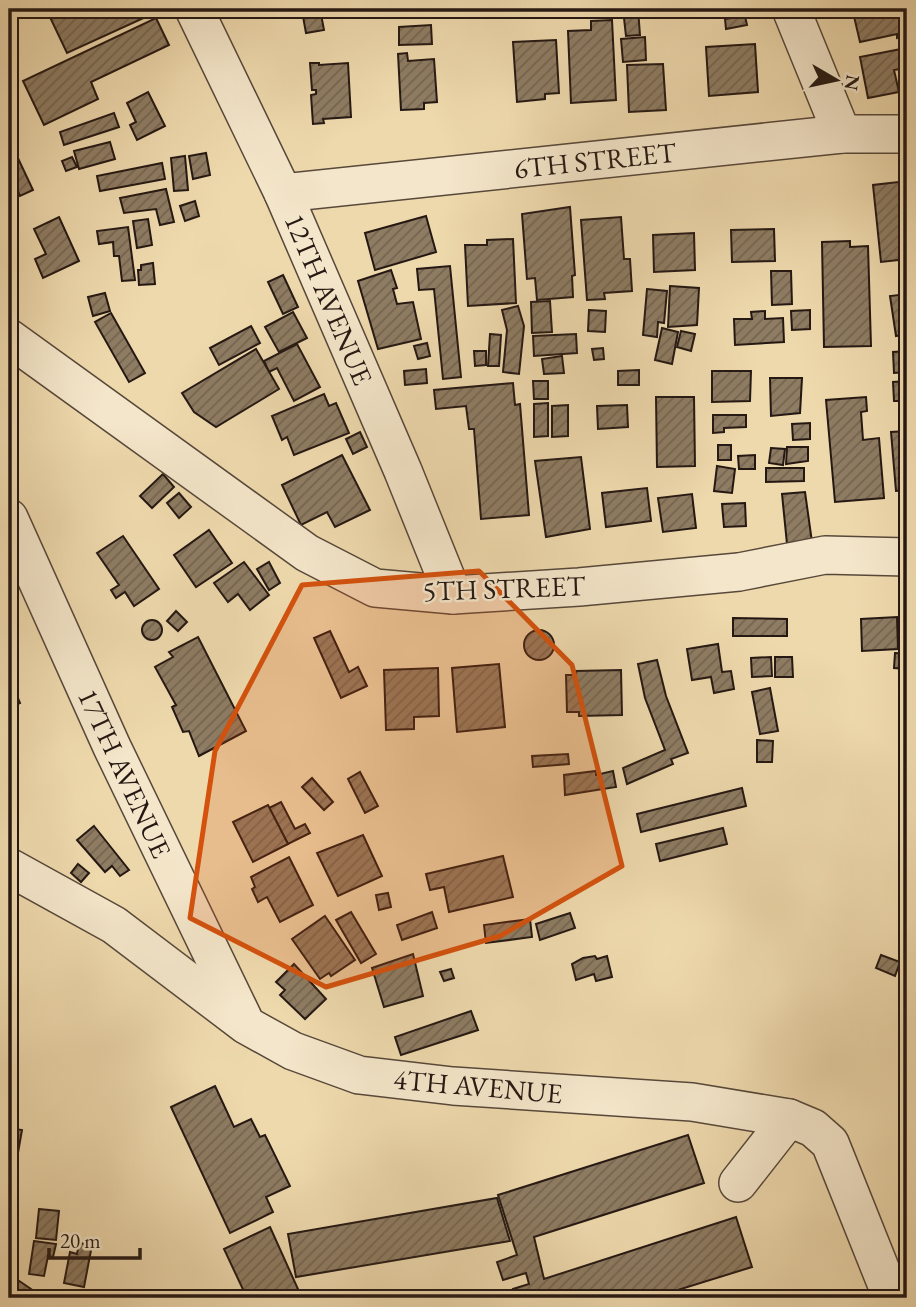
<svg xmlns="http://www.w3.org/2000/svg" width="916" height="1307" font-family="'EB Garamond',serif">
<defs>
<pattern id="building-hatch" width="6" height="6" patternUnits="userSpaceOnUse" patternTransform="scale(1.75)"><rect width="6" height="6" fill="#8e7c63"/><path d="M-1 1l2-2M0 6l6-6M5 7l2-2" fill="none" stroke="#746550"/></pattern>
</defs>
<rect width="100%" height="100%" fill="#eed9ad"/>
<filter id="stains"><feTurbulence type="fractalNoise" baseFrequency=".00286" numOctaves="4"/><feColorMatrix values="0 0 0 0 .2 0 0 0 0 .09 0 0 0 0 .02 0 0 0 .5 -.17"/></filter>
<radialGradient id="worn" r=".72"><stop offset=".6" stop-color="#630" stop-opacity="0"/><stop offset="1" stop-color="#630" stop-opacity=".3"/></radialGradient>
<g fill="url(#building-hatch)" stroke="#251813" stroke-width="2">
<polygon points="58,9 145,9 148,16 67,53 48,13"/>
<polygon points="320,9 324,30 306,33 302,11"/>
<polygon points="623,9 638,9 640,35 626,36"/>
<polygon points="654,9 672,9 673,11 656,15"/>
<polygon points="870,9 907,9 907,36 897,38 897,34 860,42 853,12"/>
<polygon points="745,16 747,25 726,29 725,19"/>
<polygon points="156,18 169,45 91,82 98,99 44,125 23,81"/>
<polygon points="612,20 616,100 571,103 568,31 591,30 591,21"/>
<polygon points="431,25 432,44 399,45 399,27"/>
<polygon points="645,37 646,60 623,62 621,39"/>
<polygon points="556,40 559,93 545,94 545,99 517,102 513,42"/>
<polygon points="755,44 758,92 709,96 706,47"/>
<polygon points="906,48 907,68 894,70 899,92 868,98 860,57"/>
<polygon points="407,53 408,61 434,59 437,102 424,103 424,109 401,110 398,54"/>
<polygon points="310,63 319,63 319,65 348,63 351,117 323,119 324,123 313,124 311,95 316,94 316,90 312,90"/>
<polygon points="663,64 666,110 629,112 627,65"/>
<polygon points="148,92 165,126 137,140 130,125 136,122 127,103"/>
<polygon points="114,113 119,127 64,145 60,132"/>
<polygon points="110,142 115,159 79,169 74,151"/>
<polygon points="206,153 210,175 193,179 189,156"/>
<polygon points="16,154 33,190 20,196 9,171 9,158"/>
<polygon points="185,156 188,190 174,191 171,158"/>
<polygon points="72,157 77,167 66,171 62,161"/>
<polygon points="162,163 165,179 100,191 97,176"/>
<polygon points="907,181 907,259 881,262 873,185"/>
<polygon points="166,189 174,222 160,225 156,209 124,213 120,198"/>
<polygon points="195,201 199,216 185,221 180,206"/>
<polygon points="570,207 575,275 572,276 573,297 537,300 535,278 527,279 522,214"/>
<polygon points="426,216 436,252 375,270 365,233"/>
<polygon points="59,217 79,261 43,278 35,259 46,254 34,229"/>
<polygon points="621,217 624,259 630,259 632,291 604,293 605,299 587,300 581,220"/>
<polygon points="148,219 152,245 137,248 133,221"/>
<polygon points="128,227 135,280 122,281 119,256 114,256 113,242 99,244 97,231"/>
<polygon points="774,229 775,261 732,262 731,230"/>
<polygon points="694,233 695,270 654,272 653,235"/>
<polygon points="513,239 516,303 468,306 465,245 487,245 487,240"/>
<polygon points="850,241 850,247 868,246 871,346 824,347 822,242"/>
<polygon points="153,263 155,284 139,285 138,270 141,270 141,265"/>
<polygon points="450,266 461,377 443,379 434,289 419,290 417,269"/>
<polygon points="391,270 397,288 393,289 397,304 413,302 421,339 378,349 358,281"/>
<polygon points="771,271 791,271 792,304 772,305"/>
<polygon points="283,275 298,307 283,314 268,282"/>
<polygon points="670,286 699,288 697,325 668,327"/>
<polygon points="647,289 667,291 664,323 658,322 657,337 643,335"/>
<polygon points="105,293 110,311 93,316 88,297"/>
<polygon points="907,294 907,334 896,336 890,296"/>
<polygon points="550,301 552,332 532,333 531,302"/>
<polygon points="518,306 524,326 519,374 503,372 507,330 502,310"/>
<polygon points="589,310 606,311 605,332 588,331"/>
<polygon points="810,310 810,329 792,330 791,311"/>
<polygon points="765,311 765,319 783,318 784,342 735,345 734,319 752,319 751,312"/>
<polygon points="293,312 307,338 279,352 265,327"/>
<polygon points="111,313 145,373 129,382 95,322"/>
<polygon points="251,326 260,343 219,365 210,348"/>
<polygon points="662,328 678,332 672,364 655,360"/>
<polygon points="681,331 695,334 691,351 677,347"/>
<polygon points="490,334 501,335 499,366 488,366"/>
<polygon points="576,334 577,353 534,356 533,336"/>
<polygon points="427,343 430,356 418,359 414,346"/>
<polygon points="297,344 320,387 294,401 277,368 269,372 264,361"/>
<polygon points="603,348 604,359 594,360 592,349"/>
<polygon points="256,349 279,389 216,427 194,412 182,393"/>
<polygon points="474,351 486,351 486,365 475,366"/>
<polygon points="907,351 907,372 894,373 893,352"/>
<polygon points="562,356 564,373 544,374 542,359"/>
<polygon points="426,369 427,383 405,385 404,371"/>
<polygon points="639,370 639,385 618,385 618,371"/>
<polygon points="712,371 751,371 750,401 712,402"/>
<polygon points="770,378 802,378 800,413 771,416"/>
<polygon points="533,381 548,381 548,399 534,399"/>
<polygon points="907,381 907,401 894,401 893,382"/>
<polygon points="513,383 515,405 520,404 529,515 481,519 474,429 469,429 466,406 436,409 434,390"/>
<polygon points="324,394 329,406 336,403 349,433 294,455 287,437 282,440 272,416"/>
<polygon points="656,397 694,397 695,466 657,467"/>
<polygon points="866,397 867,411 861,412 863,440 879,438 884,498 835,502 826,400"/>
<polygon points="548,403 548,436 534,437 534,404"/>
<polygon points="568,405 568,436 552,437 552,406"/>
<polygon points="627,405 628,427 598,429 597,406"/>
<polygon points="713,415 746,415 746,427 724,428 724,432 713,433"/>
<polygon points="810,423 810,439 793,440 792,424"/>
<polygon points="907,431 907,490 896,491 891,432"/>
<polygon points="360,432 367,447 353,454 346,439"/>
<rect x="718" y="445" width="13" height="15"/>
<polygon points="787,447 808,447 808,461 786,464"/>
<polygon points="771,448 785,449 783,465 769,463"/>
<polygon points="342,455 370,510 335,527 327,512 301,525 282,485"/>
<polygon points="755,455 755,469 739,469 738,456"/>
<polygon points="581,457 590,529 546,537 535,461"/>
<polygon points="717,466 735,469 732,493 714,491"/>
<polygon points="766,468 804,468 804,481 766,482"/>
<polygon points="163,474 174,487 152,508 140,496"/>
<polygon points="647,488 651,521 606,527 602,493"/>
<polygon points="805,492 812,542 787,544 782,494"/>
<polygon points="179,493 191,507 179,518 167,503"/>
<polygon points="692,494 696,528 663,532 658,498"/>
<polygon points="745,503 746,526 724,527 722,504"/>
<polygon points="209,530 232,563 196,587 174,555"/>
<polygon points="123,536 159,589 134,606 125,592 116,598 111,590 119,585 97,553"/>
<polygon points="244,562 269,595 250,610 238,594 228,602 214,583"/>
<polygon points="269,562 280,583 269,590 257,569"/>
<polygon points="176,611 187,622 178,631 167,621"/>
<polygon points="897,617 898,649 862,651 861,619"/>
<polygon points="733,618 787,619 787,636 733,636"/>
<circle cx="152" cy="630" r="10"/>
<circle cx="539" cy="645" r="15"/>
<polygon points="330,631 349,672 358,667 367,686 341,698 314,638"/>
<polygon points="198,637 246,731 199,756 189,731 183,732 172,707 176,705 155,667 173,657 169,652"/>
<polygon points="718,644 722,672 731,671 734,689 714,693 711,677 692,680 687,649"/>
<polygon points="895,653 907,654 907,669 894,668"/>
<polygon points="771,657 772,676 752,677 751,658"/>
<polygon points="775,657 792,657 793,677 775,677"/>
<polygon points="657,660 666,696 688,753 671,759 673,764 627,784 623,768 665,750 645,698 638,664"/>
<polygon points="499,664 505,727 457,732 452,668"/>
<polygon points="438,668 439,716 414,717 414,729 386,730 384,670"/>
<polygon points="621,670 622,715 579,716 579,712 567,712 566,675 576,675 576,671"/>
<polygon points="9,677 20,703 9,708"/>
<polygon points="770,688 778,731 760,734 752,692"/>
<polygon points="757,740 773,741 772,762 757,762"/>
<polygon points="568,754 569,764 533,767 532,756"/>
<polygon points="596,771 596,775 613,771 616,787 565,795 564,775"/>
<polygon points="360,772 378,806 365,813 348,779"/>
<polygon points="312,778 333,802 324,810 302,787"/>
<polygon points="742,788 746,806 641,832 637,814"/>
<polygon points="281,802 295,829 305,824 310,833 288,844 269,808"/>
<polygon points="268,805 288,844 253,862 233,822"/>
<polygon points="94,826 129,870 120,876 112,866 105,872 77,840"/>
<polygon points="723,828 727,844 660,861 656,844"/>
<polygon points="363,835 382,876 338,896 317,853"/>
<polygon points="503,856 513,897 449,912 444,887 430,890 426,874"/>
<polygon points="289,857 313,905 280,922 267,897 258,902 252,889 255,887 251,877"/>
<polygon points="78,864 89,873 81,882 71,873"/>
<polygon points="388,893 391,907 379,910 376,895"/>
<polygon points="351,912 376,954 361,963 336,920"/>
<polygon points="432,912 437,928 402,940 397,925"/>
<polygon points="570,913 575,928 540,940 536,924"/>
<polygon points="325,916 355,960 331,976 329,973 320,979 292,939"/>
<polygon points="530,919 532,937 486,943 484,925"/>
<polygon points="413,954 423,996 384,1007 372,968"/>
<polygon points="881,955 900,962 895,976 876,968"/>
<polygon points="595,956 597,959 607,956 612,977 596,981 594,974 576,980 572,964 583,958"/>
<polygon points="294,964 326,999 305,1019 280,995 285,990 276,982"/>
<polygon points="451,969 454,978 444,981 440,972"/>
<polygon points="471,1011 478,1030 401,1055 395,1037"/>
<polygon points="215,1086 234,1127 251,1119 260,1137 265,1135 290,1186 266,1197 273,1212 230,1233 171,1107"/>
<polygon points="9,1128 22,1130 13,1181 9,1180"/>
<polygon points="688,1135 704,1183 534,1237 544,1279 736,1217 752,1267 652,1298 516,1298 513,1289 529,1284 526,1273 503,1280 497,1262 517,1255 498,1195"/>
<polygon points="497,1198 510,1241 296,1277 288,1234"/>
<polygon points="39,1209 59,1211 56,1240 36,1238"/>
<polygon points="270,1227 302,1298 247,1298 224,1249"/>
<polygon points="34,1241 56,1244 53,1257 48,1256 44,1276 29,1274"/>
<polygon points="79,1243 92,1245 84,1287 64,1283 70,1252 77,1254"/>
<polygon points="9,1274 31,1289 25,1298 9,1298"/>
<polygon points="513,1293 515,1298 483,1298"/>
</g>
<g fill="none" stroke-linecap="round" stroke-linejoin="round">
<defs>
<g id="minor">
<polyline points="194,9 283,193 403,471 453,595"/>
<polyline points="791,9 842,134"/>
<polyline points="283,193 842,134 907,134"/>
<polyline points="9,338 307,553 375,588 453,595 579,587 739,572 825,555 907,557"/>
<polyline points="9,518 112,747 243,1018"/>
<polyline points="9,867 114,925 246,1025 293,1051 359,1075 453,1086 692,1102 789,1118 813,1128 830,1143 892,1298"/>
<polyline points="738,1183 789,1118"/>
</g>
</defs>
<use href="#minor" stroke="#57483a" stroke-width="40"/>
<use href="#minor" stroke="#f4e6ca" stroke-width="37"/>
</g>
<path fill="#d4520d" fill-opacity="0.2" stroke="#d4520d" stroke-width="5" stroke-linejoin="round" d="M479,571l93,94 50,201 -122,70 -174,51 -136,-69 25,-167 87,-166z"/>
<g text-anchor="middle" dominant-baseline="central" stroke-width="5" stroke-linejoin="round" paint-order="stroke">
<g font-size="28" fill="#251813" stroke="#f4e6ca">
<text transform="translate(595 160) rotate(-6)">6TH STREET</text>
<text transform="translate(329 299) rotate(67)">12TH AVENUE</text>
<text transform="translate(504 588) rotate(-2)">5TH STREET</text>
<text transform="translate(125 773) rotate(65)">17TH AVENUE</text>
<text transform="translate(478 1086) rotate(5)">4TH AVENUE</text>
</g>
</g>
<rect width="916" height="1307" fill="none" stroke="#eed9ad" stroke-width="35"/>
<rect x="10" y="10" width="895" height="1286" fill="none" stroke="#251813" stroke-width="3.5"/>
<rect x="18" y="18" width="881" height="1272" fill="none" stroke="#251813" stroke-width="2"/>
<g transform="translate(836 80) rotate(99)" stroke="#f4e6ca" stroke-width="5" paint-order="stroke">
<path d="M0-5L12 26L0 18L-12 26Z" fill="#251813"/>
<text y="-10" font-size="19" font-weight="bold" text-anchor="middle" fill="#251813">N</text>
</g>
<path d="M49 1248v10h91v-10" fill="none" stroke="#251813" stroke-width="3.5"/>
<text x="60" y="1248" font-size="21" fill="#251813" stroke="#f4e6ca" stroke-width="5" paint-order="stroke">20 m</text>
<rect width="100%" height="100%" filter="url(#stains)"/>
<rect width="100%" height="100%" fill="url(#worn)"/>
</svg>
